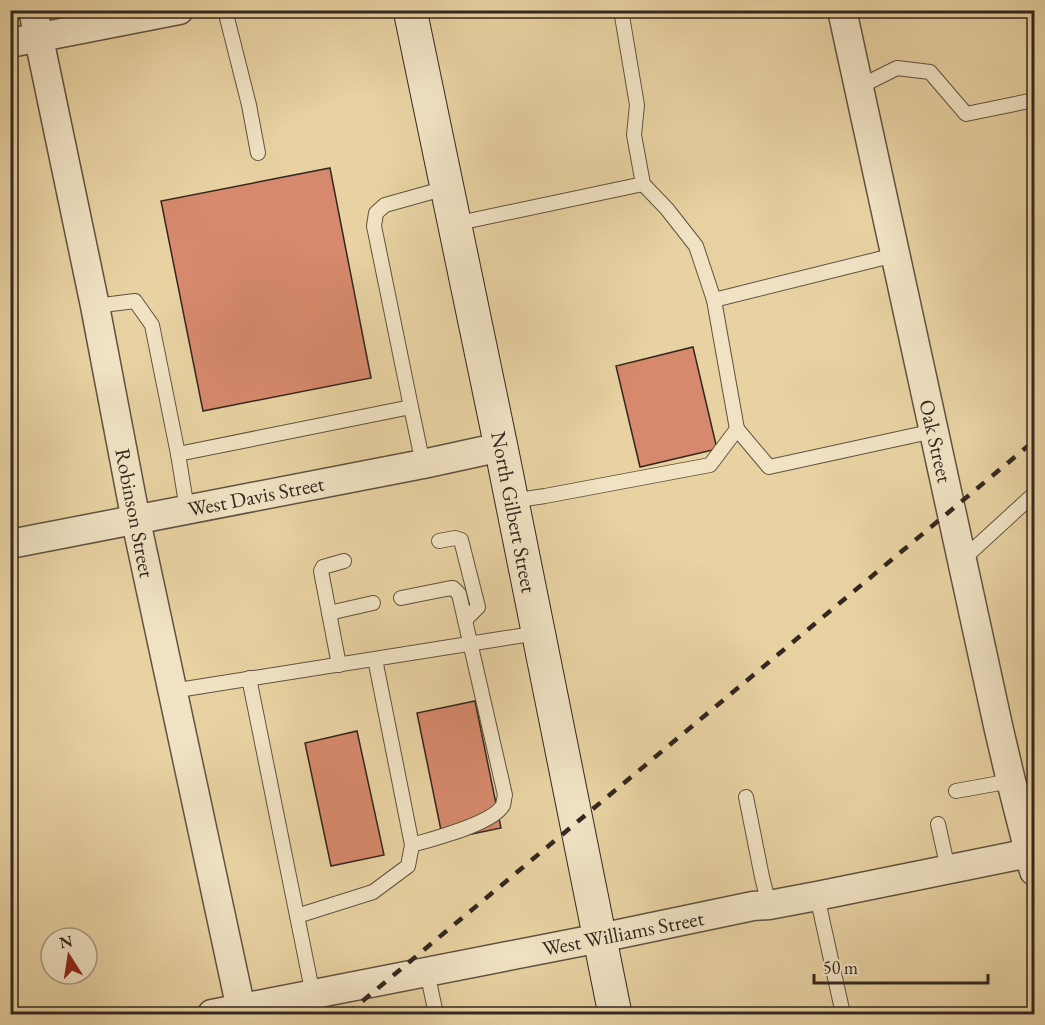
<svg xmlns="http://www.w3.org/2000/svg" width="1045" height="1025" font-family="'EB Garamond',serif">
<rect width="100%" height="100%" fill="#e8d2a2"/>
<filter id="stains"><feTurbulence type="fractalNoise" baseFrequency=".00333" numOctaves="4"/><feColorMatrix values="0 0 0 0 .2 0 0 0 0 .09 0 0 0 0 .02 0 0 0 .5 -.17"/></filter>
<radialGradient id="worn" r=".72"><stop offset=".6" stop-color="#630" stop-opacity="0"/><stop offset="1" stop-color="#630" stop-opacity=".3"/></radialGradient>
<g fill="#d6896c" stroke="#332720" stroke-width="1.5">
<polygon points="330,168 371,378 203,411 161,201"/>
<polygon points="693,347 717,449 640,467 616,366"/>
<polygon points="475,701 501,828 443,840 417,713"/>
<polygon points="357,731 384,855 331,866 305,743"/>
</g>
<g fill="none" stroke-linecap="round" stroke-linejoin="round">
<defs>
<g id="lane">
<polyline points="225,10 249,105 258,153"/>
<polyline points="859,87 897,68 930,72 966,114 1034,100"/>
<polyline points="643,184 667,209 696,246 714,300"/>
<polyline points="454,224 643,184 634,135 637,105 621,10"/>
<polyline points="95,306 135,301 152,325 178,454"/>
<polyline points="411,407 374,226 376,213 385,205 446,188"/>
<polyline points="737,429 714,300 895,255"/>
<polyline points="511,501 545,496 710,465 737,429 769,467 934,431"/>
<polyline points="187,509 178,454 411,407 423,464"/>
<polyline points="439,541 455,538 461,540 478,607 465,620"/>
<polyline points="962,560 1034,494"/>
<path d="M401,598l45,-9 7,-1 6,6 46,201c-1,3 -1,7 -2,10 -10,19 -71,34 -91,40"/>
<polyline points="329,613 373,603"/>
<polyline points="339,665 321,571 323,567 344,561"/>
<polyline points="249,678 313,995"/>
<polyline points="172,691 538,633"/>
<polyline points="956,791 1011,781"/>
<polyline points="746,797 762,877 769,905"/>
<polyline points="938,824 948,869"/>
<polyline points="817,896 843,1014"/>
<polyline points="297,916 373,892 408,866 412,845 375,659"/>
<polyline points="427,972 436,1014"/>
</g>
<g id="street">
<polyline points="33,10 95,306 136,521 242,1014"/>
<polyline points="842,10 999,730 1011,781 1034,871"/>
<polyline points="10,43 179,10"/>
<polyline points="10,544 423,464 501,447"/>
<polyline points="212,1014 600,938 753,906 769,905 817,896 1034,852"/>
</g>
<polyline id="secondary" points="410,10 501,447 615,1014"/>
</defs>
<use href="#lane" stroke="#605240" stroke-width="16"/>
<use href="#street" stroke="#605240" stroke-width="31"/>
<use href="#secondary" stroke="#332720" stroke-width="35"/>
<use href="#lane" stroke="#f0e2c3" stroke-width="14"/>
<use href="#street" stroke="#f0e2c3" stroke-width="28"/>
<use href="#secondary" stroke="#f0e2c3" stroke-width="33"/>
<polyline stroke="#332720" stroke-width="4.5" stroke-dasharray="10 10" stroke-linecap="butt" points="347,1014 1034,441"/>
</g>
<g text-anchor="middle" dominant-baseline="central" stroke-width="4.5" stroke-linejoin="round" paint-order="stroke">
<g font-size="21" fill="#332720" stroke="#f0e2c3">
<text transform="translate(936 441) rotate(77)">Oak Street</text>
<text transform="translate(256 496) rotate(-11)">West Davis Street</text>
<text transform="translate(514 512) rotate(79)">North Gilbert Street</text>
<text transform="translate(135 513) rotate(79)">Robinson Street</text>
<text transform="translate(623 933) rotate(-11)">West Williams Street</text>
</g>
</g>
<rect width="1045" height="1025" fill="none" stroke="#e8d2a2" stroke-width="36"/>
<rect x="12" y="12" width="1021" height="1001" fill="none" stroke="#332720" stroke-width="3"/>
<rect x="18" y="18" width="1009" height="989" fill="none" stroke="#332720" stroke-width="1.5"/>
<g transform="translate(69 956) rotate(348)"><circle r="28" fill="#f0e2c3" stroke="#a49782" stroke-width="1.5"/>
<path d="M0-4.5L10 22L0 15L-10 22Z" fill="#8f2418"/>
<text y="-9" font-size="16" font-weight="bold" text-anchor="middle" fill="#332720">N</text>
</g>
<path d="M814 974v9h174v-9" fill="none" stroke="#332720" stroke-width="3"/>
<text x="823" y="974" font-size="18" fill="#332720" stroke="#f0e2c3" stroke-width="4.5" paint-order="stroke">50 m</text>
<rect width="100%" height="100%" filter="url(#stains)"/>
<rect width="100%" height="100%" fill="url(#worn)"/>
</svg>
